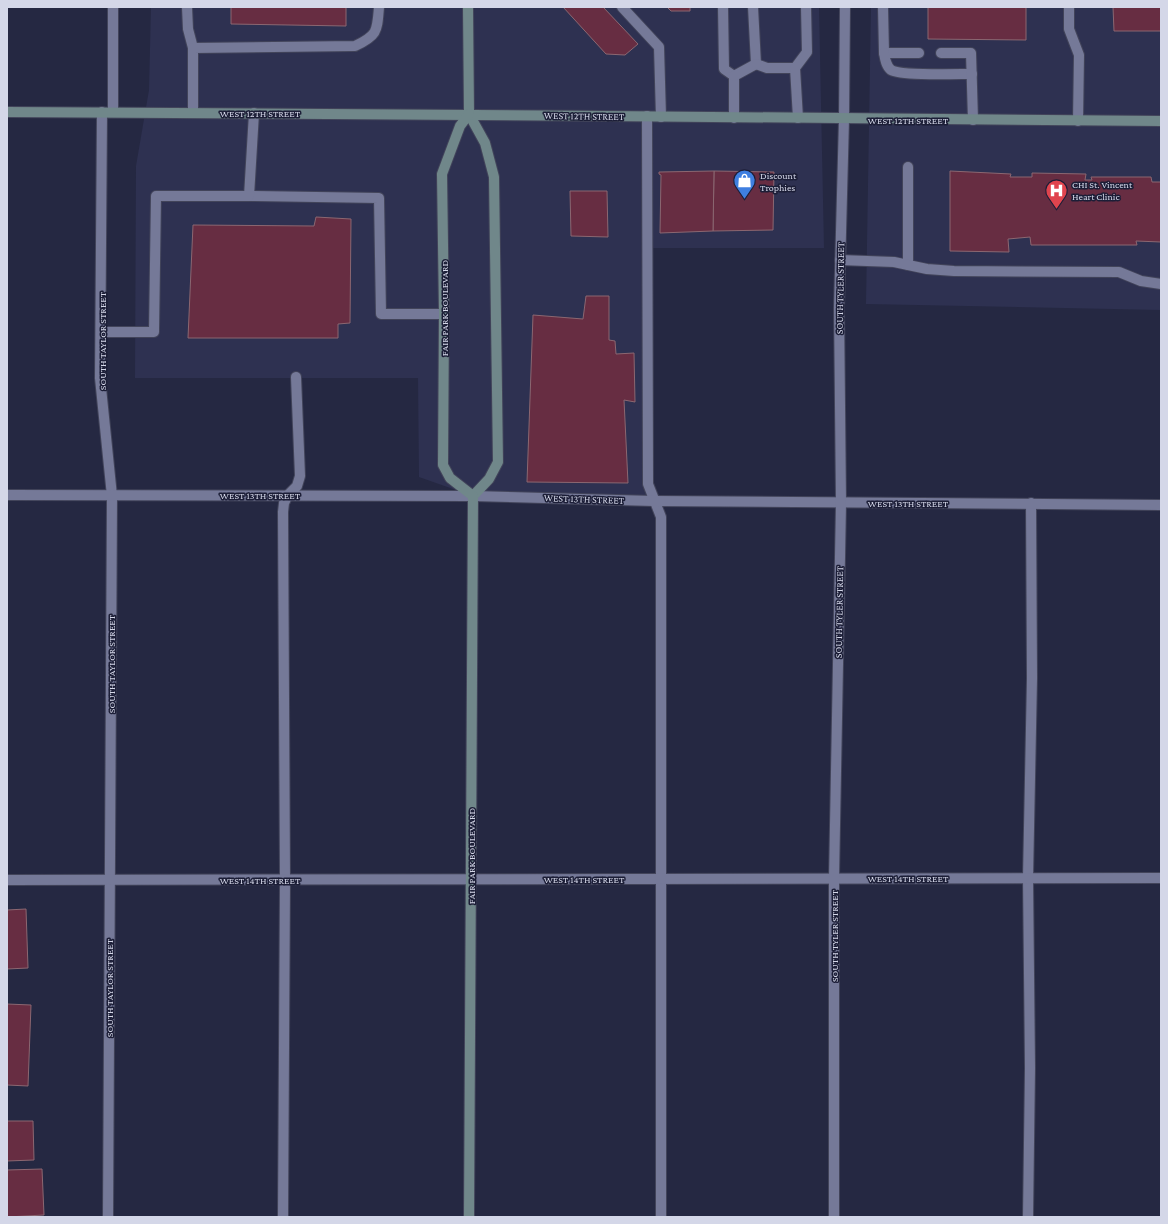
<svg xmlns="http://www.w3.org/2000/svg" width="1168" height="1224" font-family="'Crimson Pro',serif">
<rect width="100%" height="100%" fill="#252842"/>
<g fill="#2e3151">
<polygon points="151,7 819,7 824,248 648,248 648,484 654,501 473,496 419,477 418,378 135,378 136,166 149,90"/>
<polygon points="871,7 1161,7 1161,310 866,304"/>
</g>
<g fill="#672d42" stroke="#8b6771">
<polygon points="231,7 346,7 346,26 231,24"/>
<polygon points="563,7 603,7 638,44 625,55 606,54"/>
<polygon points="667,7 690,7 690,11 671,11"/>
<polygon points="928,7 1026,7 1026,40 928,39"/>
<polygon points="1113,7 1161,7 1161,31 1114,31"/>
<polygon points="714,171 774,172 773,230 713,231"/>
<polygon points="714,171 713,231 660,233 661,175 659,174 659,172"/>
<polygon points="950,171 1011,174 1010,177 1032,177 1032,173 1086,174 1085,180 1092,180 1091,177 1151,177 1152,182 1161,182 1161,242 1136,241 1137,245 1031,245 1030,237 1008,239 1009,252 950,251"/>
<polygon points="570,191 607,191 608,237 571,236"/>
<polygon points="316,217 351,219 350,323 338,324 338,338 188,338 193,225 314,226"/>
<polygon points="586,296 609,296 609,340 615,341 616,354 634,353 635,402 624,400 628,483 527,482 533,315 583,319"/>
<polygon points="26,909 28,968 7,969 7,910"/>
<polygon points="7,1004 31,1005 28,1086 7,1085"/>
<polygon points="7,1121 33,1121 34,1160 7,1161"/>
<polygon points="42,1169 44,1215 7,1217 7,1170"/>
</g>
<g fill="none" stroke-linecap="round" stroke-linejoin="round">
<defs>
<g id="lane">
<polyline points="187,7 188,29 193,48"/>
<polyline points="622,7 659,47 661,117"/>
<polyline points="723,7 724,69 734,76"/>
<polyline points="753,7 756,64"/>
<polyline points="883,7 884,53 919,53"/>
<polyline points="1069,7 1069,29 1079,55 1078,121"/>
<path d="M884,53c1,6 2,13 7,17 10,6 66,4 81,4"/>
<polyline points="941,53 971,53 973,120"/>
<polyline points="756,64 767,68 795,68"/>
<polyline points="734,76 734,118"/>
<polyline points="734,76 756,64"/>
<path d="M193,113v-65l162,-2c23,-11 22,-15 24,-39"/>
<polyline points="647,116 648,484 661,517 661,1217"/>
<polyline points="798,118 795,68 807,52 806,7"/>
<polyline points="908,167 908,265"/>
<polyline points="249,196 379,198 381,314 444,314"/>
<polyline points="840,260 894,262 927,269 954,271 1119,272 1141,281 1161,284"/>
<polyline points="101,332 154,332 156,196 249,196 254,113"/>
<polyline points="283,1217 285,880 283,512 284,503 288,495 297,486 300,476 296,377"/>
<polyline points="1028,1217 1030,1068 1028,878 1032,678 1031,503"/>
</g>
<g id="street">
<polyline points="102,112 100,378 112,496 108,1217"/>
<polyline points="113,112 113,7"/>
<polyline points="7,495 473,496 654,501 1161,505"/>
<polyline points="7,880 1161,878"/>
<polyline points="834,1217 834,879 841,503 839,308 844,119 845,7"/>
</g>
<g id="secondary">
<polyline points="468,7 469,114 485,143 494,177 498,462 489,479 473,496 469,1217"/>
<path d="M7,112c385,0 769,7 1154,9"/>
<polyline points="469,114 460,126 442,174 444,314 443,465 450,478 473,496"/>
</g>
</defs>
<use href="#lane" stroke="#42445a" stroke-width="12"/>
<use href="#street" stroke="#42445a" stroke-width="12"/>
<use href="#secondary" stroke="#42445a" stroke-width="12"/>
<use href="#lane" stroke="#757998" stroke-width="10"/>
<use href="#street" stroke="#757998" stroke-width="10"/>
<use href="#secondary" stroke="#70878a" stroke-width="10"/>
</g>
<defs>
<symbol id="shop-pin" viewBox="-11 -11 22 30"><path d="M0 17L-7.5 6A9.5 9.5 0 1 1 7.5 6Z" fill="#3f7fe0" stroke="#1c1e37"/><path d="M-5-2.5h2.3a2.7 3.5 0 0 1 5.4 0H5L5.5 6h-11ZM-1.5-2.5h3a1.5 2.3 0 0 0-3 0Z" fill="#fff"/></symbol>
<symbol id="hospital-pin" viewBox="-11 -11 22 30"><path d="M0 17L-7.5 6A9.5 9.5 0 1 1 7.5 6Z" fill="#e0444e" stroke="#1c1e37"/><path d="M-5-5h3v3.5h4V-5h3V5h-3V1.5h-4V5h-3Z" fill="#fff"/></symbol>
</defs>
<g fill-rule="evenodd">
<use href="#shop-pin" x="732" y="168" width="25" height="34"/>
<use href="#hospital-pin" x="1044" y="178" width="25" height="34"/>
</g>
<g text-anchor="middle" dominant-baseline="central" stroke-width="3" stroke-linejoin="round" paint-order="stroke">
<g font-size="10" fill="#d4d7e8" stroke="#1c1e37">
<text x="260" y="113">WEST 12TH STREET</text>
<text transform="translate(584 116) rotate(1)">WEST 12TH STREET</text>
<text x="908" y="120">WEST 12TH STREET</text>
<text transform="translate(840 288) rotate(-89)">SOUTH TYLER STREET</text>
<text transform="translate(444 308) rotate(-90)">FAIR PARK BOULEVARD</text>
<text transform="translate(102 341) rotate(-90)">SOUTH TAYLOR STREET</text>
<text x="260" y="495">WEST 13TH STREET</text>
<text transform="translate(584 499) rotate(2)">WEST 13TH STREET</text>
<text x="908" y="503">WEST 13TH STREET</text>
<text transform="translate(839 612) rotate(-89)">SOUTH TYLER STREET</text>
<text transform="translate(111 664) rotate(-90)">SOUTH TAYLOR STREET</text>
<text transform="translate(471 856) rotate(-90)">FAIR PARK BOULEVARD</text>
<text x="908" y="878">WEST 14TH STREET</text>
<text x="584" y="879">WEST 14TH STREET</text>
<text x="260" y="880">WEST 14TH STREET</text>
<text transform="translate(834 936) rotate(-90)">SOUTH TYLER STREET</text>
<text transform="translate(109 988) rotate(-90)">SOUTH TAYLOR STREET</text>
</g>
<g font-size="10" fill="#d4d7e8" stroke="#1c1e37" text-anchor="start">
<text x="760" y="175">Discount<tspan x="760" dy="12">Trophies</tspan></text>
<text x="1072" y="184">CHI St. Vincent<tspan x="1072" dy="12">Heart Clinic</tspan></text>
</g>
</g>
<rect width="1168" height="1224" fill="none" stroke="#d4d7e8" stroke-width="16"/>
</svg>
